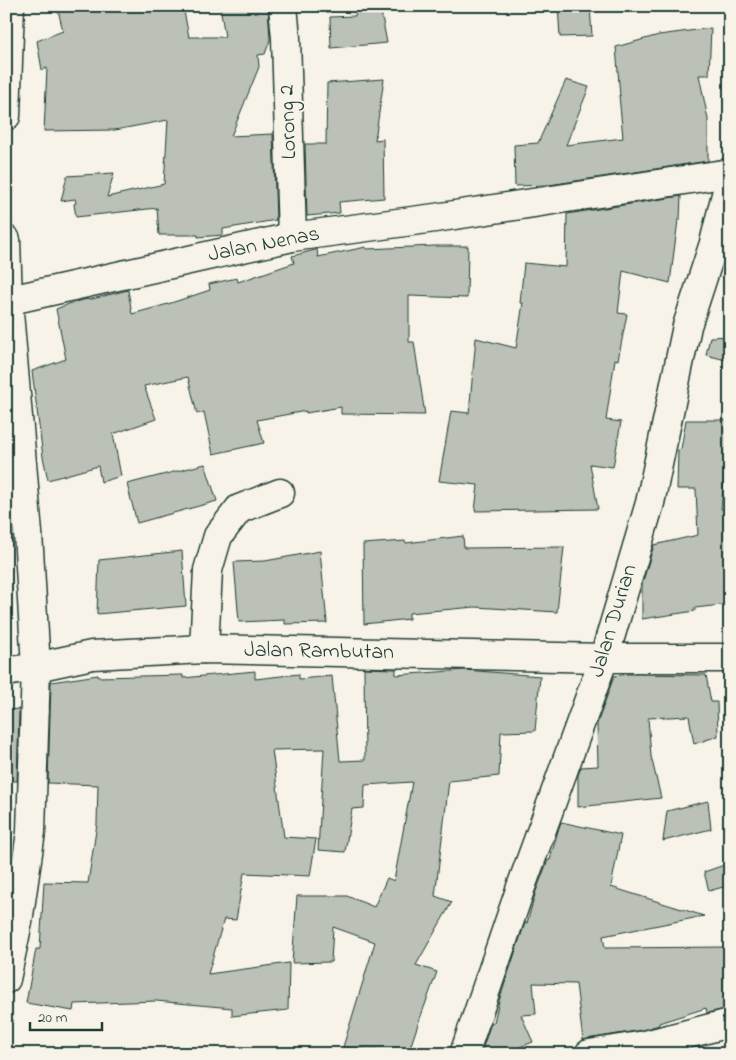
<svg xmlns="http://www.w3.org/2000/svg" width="736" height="1060" font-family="'Indie Flower',sans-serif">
<rect width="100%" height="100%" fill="#f7f3e8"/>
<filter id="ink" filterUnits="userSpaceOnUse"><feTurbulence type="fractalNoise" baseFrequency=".02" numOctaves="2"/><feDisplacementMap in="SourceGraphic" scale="10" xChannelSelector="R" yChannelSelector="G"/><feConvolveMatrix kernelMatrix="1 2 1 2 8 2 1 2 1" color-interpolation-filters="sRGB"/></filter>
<g filter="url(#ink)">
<g fill="#bbc1b6" stroke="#1f3d34">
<polygon points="57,6 183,6 189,37 225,37 220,6 268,6 270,40 265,54 258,55 259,67 231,136 273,134 276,220 223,229 223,235 198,237 198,235 159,235 157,208 76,217 74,204 76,203 75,199 61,201 67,176 114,173 107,197 164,184 168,120 115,130 44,131 47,68 42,70 37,41 63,31"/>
<polygon points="356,6 380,6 387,43 331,48 330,17 355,16"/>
<polygon points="558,6 590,6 592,36 560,37"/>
<polygon points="711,28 709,75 699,75 708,119 708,161 549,185 515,186 514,145 538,143 566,80 589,87 566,145 623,138 619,95 620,96 616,47 659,35"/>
<polygon points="384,79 375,140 383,139 384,198 339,202 340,213 307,216 305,144 326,144 327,83"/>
<polygon points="681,196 680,220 678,220 670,283 623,271 618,313 627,314 618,360 615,359 606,420 621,422 613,467 590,464 598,509 475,511 478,485 439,481 451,411 469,413 476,338 516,348 523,303 520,303 524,263 566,267 567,214"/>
<polygon points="435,246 468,246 467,298 409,296 409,342 414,342 425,415 341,414 341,407 306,413 306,411 257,420 264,443 213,454 204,412 197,414 188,377 144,386 156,419 113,434 121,476 101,482 98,466 48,480 43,457 32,371 66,359 56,309 74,302 88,299 88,300 128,290 132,314 168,304 210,290 209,284 237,278 238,282 294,263 292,256 315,250 317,249 318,257 366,247 366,249"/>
<polygon points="730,336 730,361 706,355 710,337"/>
<polygon points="686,420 730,420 721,509 730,508 730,604 695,608 695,611 642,619 642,584 654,545 698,535 696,489 677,489 678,450 681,449"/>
<polygon points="205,464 217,501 137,523 127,484"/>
<polygon points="463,536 464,548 564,547 557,612 475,607 409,613 409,619 364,624 363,544 405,541 406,543"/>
<polygon points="182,551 186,606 97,614 99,560"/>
<polygon points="320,551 327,623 285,624 285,620 239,622 234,562 265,561"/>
<polygon points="364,668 396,669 396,675 465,670 540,676 535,731 501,732 499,776 449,781 435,896 452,902 416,965 437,972 418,1024 408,1054 343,1047 375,942 333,927 331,962 292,963 297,896 347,896 374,907 387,878 394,881 412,782 365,785 364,808 352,809 345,852 318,850 324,749 272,750 284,837 316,839 310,876 244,873 236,920 224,919 208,974 289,963 288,1010 232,1016 232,1008 156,1001 74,1004 73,1011 26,1003 36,949 40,949 44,882 88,883 97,824 98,785 48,783 51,682 98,675 98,677 183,675 183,678 255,671 255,679 299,674 299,679 332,676 340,761 365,760"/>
<polygon points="628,674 706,675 711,702 717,702 718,736 694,744 689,716 648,718 651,756 661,798 578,807 578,775 581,767 598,766 597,724 614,676"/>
<polygon points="19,709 17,781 6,781 6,710"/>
<polygon points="708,801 711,829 663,841 667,811"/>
<polygon points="561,822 621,835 611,887 704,916 603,936 605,948 728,947 730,956 730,1008 707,1013 706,1008 659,1023 659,1025 642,1030 587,1039 583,1040 576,984 533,983 536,1014 521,1015 533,1042 501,1054 483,1054 482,1050 491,1023 494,1022 499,1001 525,923 527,923 536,891 548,860 550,860 557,834"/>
<polygon points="730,863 730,885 709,891 704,872"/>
</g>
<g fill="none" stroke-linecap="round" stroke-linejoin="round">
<defs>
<g id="minor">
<polyline points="283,6 286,38 292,237"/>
<polyline points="6,116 10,6"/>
<polyline points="6,240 8,301 28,533 36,667 31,832 18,922 6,979"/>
<polyline points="6,301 292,237 435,218 730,173"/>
<polyline points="204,649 208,570 218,536 239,509 280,493"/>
<polyline points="589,1054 645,1045 730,1023"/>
</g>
<g id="tertiary">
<polyline points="6,672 36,667 92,655 204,649 604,658 730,658"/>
<polyline points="464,1054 521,887 604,658 650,503 687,326 714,243 730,178"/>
</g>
</defs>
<use href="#minor" stroke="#1f3d34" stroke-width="31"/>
<use href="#tertiary" stroke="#1f3d34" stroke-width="31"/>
<use href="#minor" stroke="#f7f3e8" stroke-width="28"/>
<use href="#tertiary" stroke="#f7f3e8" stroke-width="28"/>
</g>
</g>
<g text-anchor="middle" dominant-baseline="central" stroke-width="4" stroke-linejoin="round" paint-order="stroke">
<g font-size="22" fill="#1f3d34" stroke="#f7f3e8">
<text transform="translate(289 122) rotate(-92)">Lorong 2</text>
<text transform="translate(264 245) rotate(-11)">Jalan Nenas</text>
<text transform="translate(614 621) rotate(-73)">Jalan Durian</text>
<text transform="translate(319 652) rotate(1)">Jalan Rambutan</text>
</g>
</g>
<rect width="736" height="1060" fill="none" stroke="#f7f3e8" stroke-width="25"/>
<rect x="12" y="12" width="711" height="1035" fill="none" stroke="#1f3d34" stroke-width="2" filter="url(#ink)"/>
<path d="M30 1022v8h72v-8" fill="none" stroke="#1f3d34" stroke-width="2.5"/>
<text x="38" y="1022" font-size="15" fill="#1f3d34" stroke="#f7f3e8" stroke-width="4" paint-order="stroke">20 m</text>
</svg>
